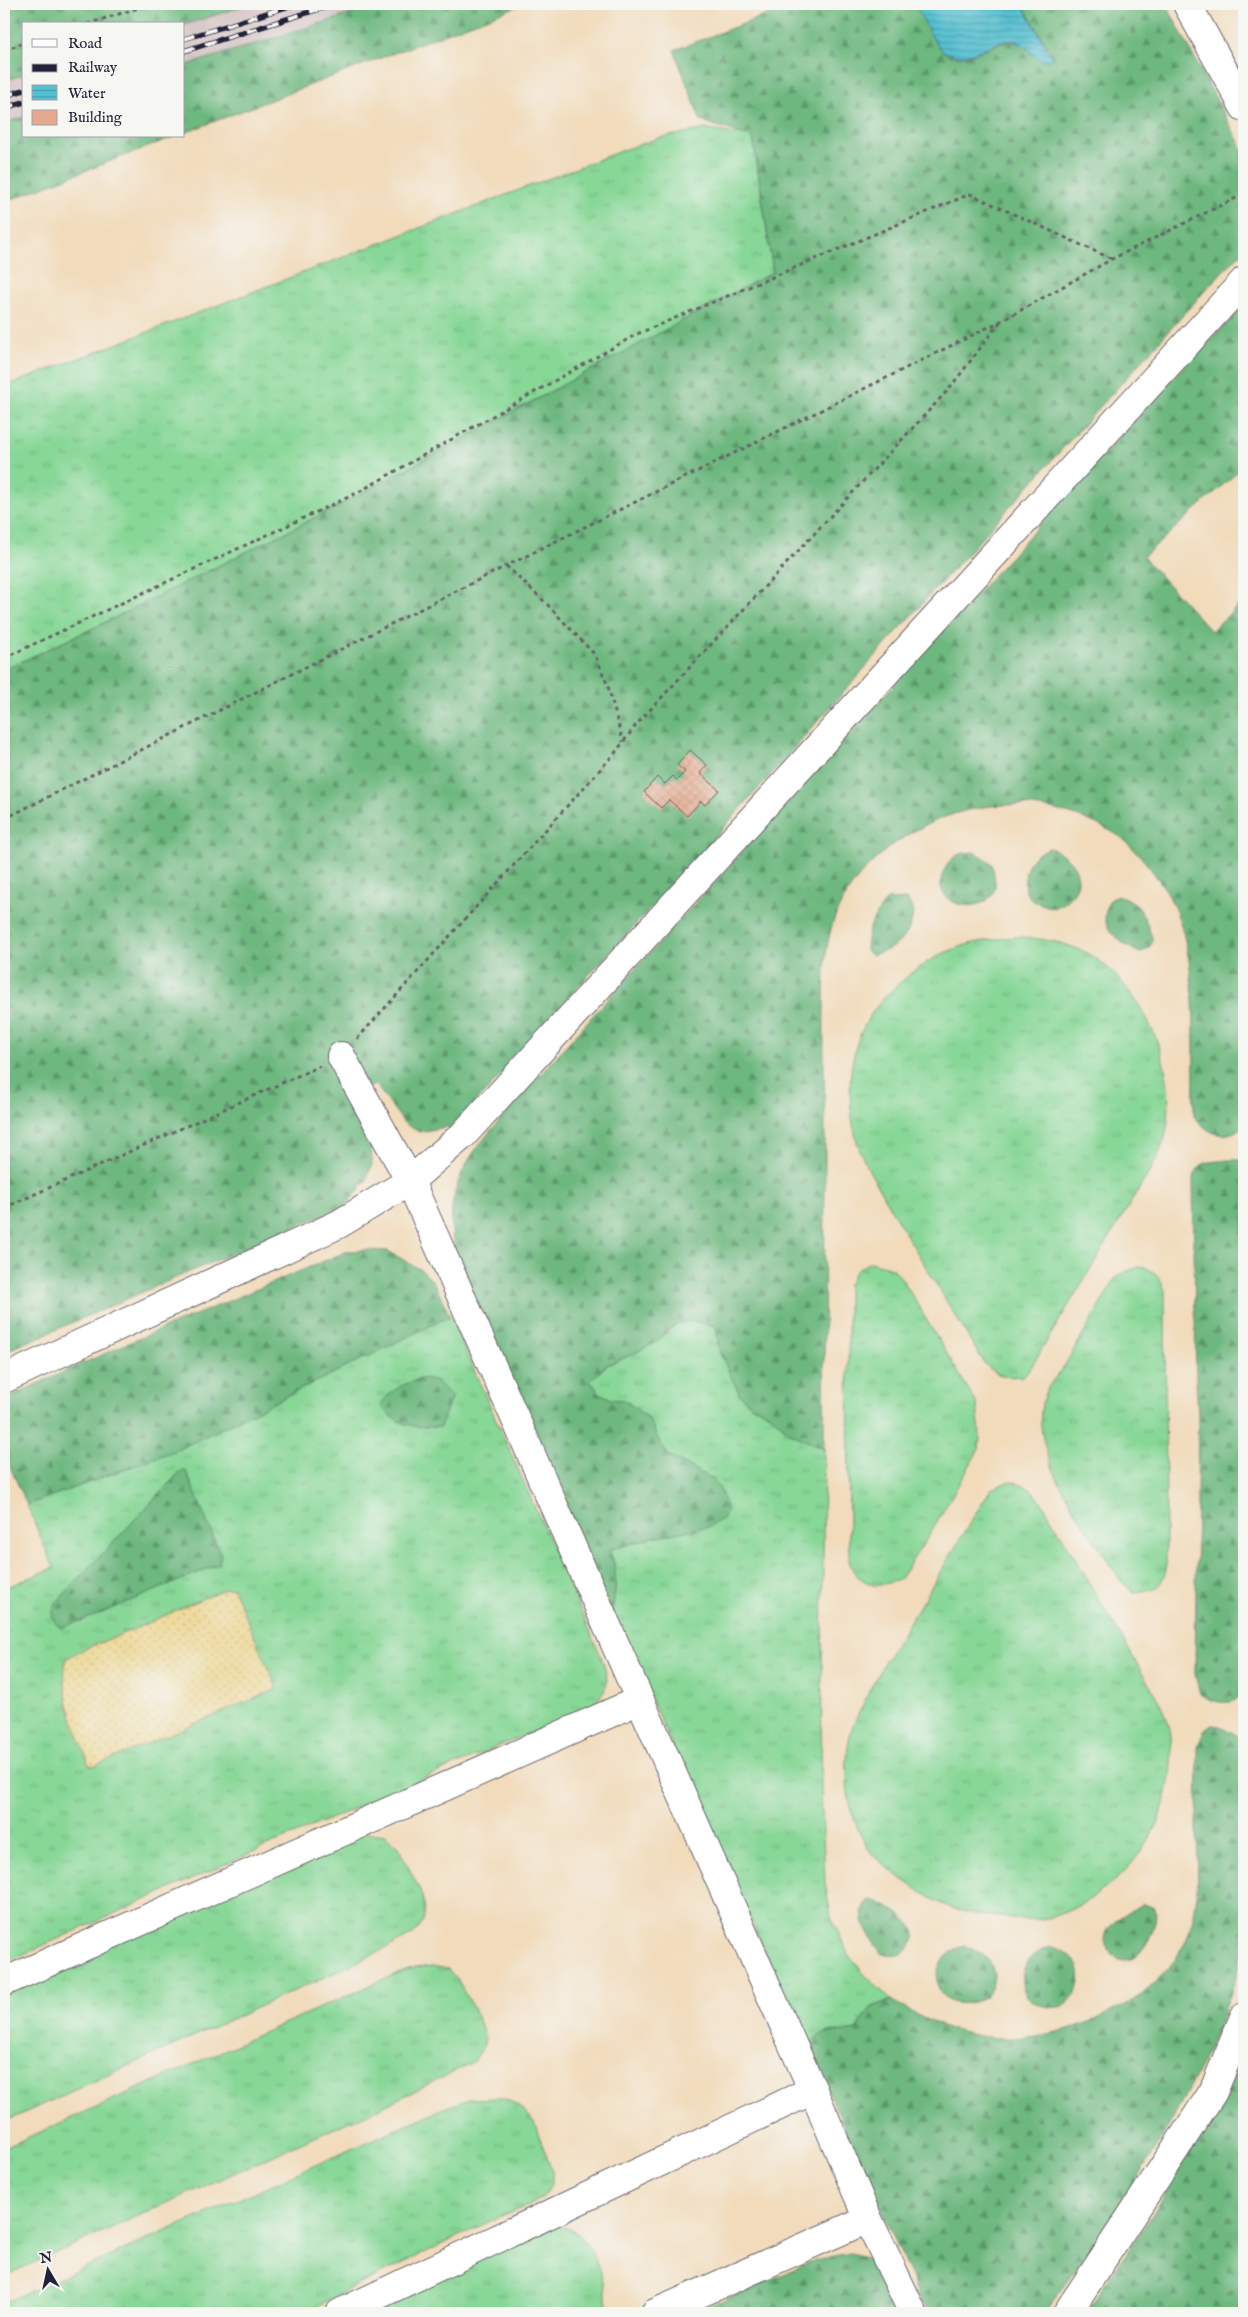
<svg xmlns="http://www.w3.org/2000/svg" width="1248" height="2317" font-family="'IM FELL English',serif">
<defs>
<pattern id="grass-tufts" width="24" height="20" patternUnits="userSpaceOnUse" patternTransform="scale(1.25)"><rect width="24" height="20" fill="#87d796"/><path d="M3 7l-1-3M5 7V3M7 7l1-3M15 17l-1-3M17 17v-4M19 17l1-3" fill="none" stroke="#74b882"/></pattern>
<pattern id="forest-firs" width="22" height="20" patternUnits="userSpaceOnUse" patternTransform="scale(1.25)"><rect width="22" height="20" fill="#6db87f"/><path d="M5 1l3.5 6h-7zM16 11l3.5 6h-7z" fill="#599569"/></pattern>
<pattern id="sand-dots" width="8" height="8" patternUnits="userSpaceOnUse" patternTransform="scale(1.25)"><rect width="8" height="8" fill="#eeda9e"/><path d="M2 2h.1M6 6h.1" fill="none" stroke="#ccbb89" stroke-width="1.8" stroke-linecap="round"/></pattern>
<pattern id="water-rules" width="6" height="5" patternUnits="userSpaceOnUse" patternTransform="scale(1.25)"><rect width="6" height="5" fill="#56c0d1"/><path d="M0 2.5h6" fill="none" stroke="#479cab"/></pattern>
<pattern id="building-cross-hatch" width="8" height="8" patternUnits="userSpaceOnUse" patternTransform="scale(1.25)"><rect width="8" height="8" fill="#e5aa8e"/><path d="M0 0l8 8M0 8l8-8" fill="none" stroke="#c4927b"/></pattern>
</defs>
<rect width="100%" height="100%" fill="#f6f6f2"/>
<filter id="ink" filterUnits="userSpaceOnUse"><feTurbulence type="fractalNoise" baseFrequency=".02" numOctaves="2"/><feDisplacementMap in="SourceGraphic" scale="10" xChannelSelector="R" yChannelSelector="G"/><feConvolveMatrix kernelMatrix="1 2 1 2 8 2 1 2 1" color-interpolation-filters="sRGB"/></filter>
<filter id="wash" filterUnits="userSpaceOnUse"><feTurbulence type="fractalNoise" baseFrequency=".0096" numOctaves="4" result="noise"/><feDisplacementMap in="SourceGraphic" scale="20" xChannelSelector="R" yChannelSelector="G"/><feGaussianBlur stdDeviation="1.12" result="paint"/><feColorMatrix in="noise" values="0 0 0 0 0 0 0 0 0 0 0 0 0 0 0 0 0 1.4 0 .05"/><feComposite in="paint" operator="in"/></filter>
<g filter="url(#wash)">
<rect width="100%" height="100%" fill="#f1dbbb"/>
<g fill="#d2bfc0">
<polygon points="250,4 383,4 184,66 184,25"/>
<polygon points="24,74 24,117 4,123 4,81"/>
</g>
<g fill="url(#grass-tufts)" stroke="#547c68" fill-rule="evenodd">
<polygon points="705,129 753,137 773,272 334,508 110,620 4,670 4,387 626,149 659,138"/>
<path d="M1021,937c25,2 55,7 77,23 52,39 83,117 66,181 -3,10 -9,19 -13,28l-121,200 -7,7c-19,2 -26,0 -39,-13 -23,-38 -46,-76 -69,-114 -18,-30 -37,-60 -52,-91 -6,-13 -9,-27 -11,-41 -6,-49 2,-92 40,-127 41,-39 74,-50 129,-53z"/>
<path d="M870,1262l23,6 9,11 75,125 3,32 -1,13 -51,88 -29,43 -23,6c-15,-6 -23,-10 -27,-26l-1,-275 8,-15z"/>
<path d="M1142,1266c13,5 19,11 23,25l1,279c-6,20 -13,21 -33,22l-12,-11c-29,-49 -98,-128 -76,-188 4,-9 12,-17 18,-25 18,-29 35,-59 52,-89l12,-8z"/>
<path d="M450,1316l151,340c8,26 10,30 -9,50l-362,156 -226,101v-375l50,-20 -27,-63 152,-56zM181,1471l-128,148 2,-15zM233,1588l-94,39 85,-38z"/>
<polygon points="692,1321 716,1326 719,1351 740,1395 751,1405 770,1414 790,1433 824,1449 821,1787 825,1883 831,1917 848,1954 865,1975 891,2000 871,2008 856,2030 844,2033 832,2031 808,2046 612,1613 615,1564 609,1550 654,1537 711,1478 670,1457 661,1445 648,1418 626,1401 611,1399 600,1393 590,1381 607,1365 629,1356 656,1342 676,1324"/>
<path d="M1010,1481c17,3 23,9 33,23l120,204c3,10 8,20 8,30 4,61 -19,116 -68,152 -20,15 -43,27 -67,30 -11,1 -24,-2 -35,-3 -45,-3 -64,-13 -100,-39 -12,-9 -27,-19 -35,-33 -20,-34 -24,-76 -15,-114 2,-8 7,-16 11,-24 15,-36 36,-66 56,-99 25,-39 48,-80 73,-119z"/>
<polygon points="365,1832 385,1835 397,1845 420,1890 425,1907 423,1922 413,1934 391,1946 336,1972 4,2122 4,1989"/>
<polygon points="432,1966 448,1969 458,1981 476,2014 485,2037 483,2048 473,2062 384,2106 4,2276 4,2148 407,1969"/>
<polygon points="503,2098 520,2106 534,2122 552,2171 552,2184 544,2196 531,2205 503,2215 341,2293 305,2313 4,2313 4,2303 444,2108 469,2099"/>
<path d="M554,2226c5,1 12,1 16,3 25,11 33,54 39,78l-3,6h-256z"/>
</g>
<g fill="url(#forest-firs)" stroke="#486d5d">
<polygon points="25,4 250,4 184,25 24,24 24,74 4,81 4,9 8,10"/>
<polygon points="383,4 523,4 184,133 184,66"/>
<path d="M796,4h119c8,14 16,34 27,46 25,26 68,-33 90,5l19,-3 -29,-48h144l75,142 3,15v90l-23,22 -335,371 -189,214 -134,145 -53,63 -58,60 -33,6 -15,-9 -28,-38 -36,12 14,8 17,33 1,26 -6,17 -23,28 -33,11 -306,132v-682l106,-50 224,-112 439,-236 -20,-135 -52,-16 -27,-71z"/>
<polygon points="24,117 24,136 176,136 4,202 4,123"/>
<path d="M1240,310h4v156l-101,91 68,74 33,-31v526c-20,16 -36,8 -50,-10 -2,-70 8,-157 -25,-220 -9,-17 -37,-53 -53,-62 -32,-19 -75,-31 -112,-29 -68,3 -137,44 -166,105 -14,30 -13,60 -14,92 -1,47 1,94 1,141 0,102 -1,204 -1,306l-34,-16 -20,-19 -19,-9 -11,-10 -21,-44 -3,-25 -24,-5 -16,3 -20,18 -27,14 -23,9 -16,16 10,12 11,6 15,2 22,17 13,27 9,12 41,21 8,8 8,24 -3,8 -16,9 -54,10 -45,13c10,27 7,34 3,63l-157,-359c-3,-19 -6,-42 0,-61 9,-36 33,-59 57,-86 19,-21 37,-42 56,-64l617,-678z"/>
<path d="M1050,848c23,8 40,33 17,52 -4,4 -10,6 -14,8l-20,-7 -8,-10c-1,-22 2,-35 25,-43z"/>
<path d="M973,852l9,4 10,8c1,7 4,16 3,23 -6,32 -71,20 -50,-18 7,-13 13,-16 28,-17z"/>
<path d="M1116,896c25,2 30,24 37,45l-4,7 -9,5c-14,-7 -34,-19 -35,-36 0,-5 3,-11 4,-16z"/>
<path d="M906,899l7,9c0,27 -16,41 -41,47l-6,-4c0,-21 8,-35 21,-51z"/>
<path d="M1227,1160h13l4,5v529c-12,13 -31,9 -44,0l-5,-20 3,-259 -2,-37 -3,-198c7,-21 14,-17 34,-20z"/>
<polygon points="366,1250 388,1251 421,1270 433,1281 450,1316 179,1449 27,1505 4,1453 4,1399 126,1344 348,1251"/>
<path d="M424,1378l14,4 14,14 -12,31c-21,2 -48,-2 -59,-23 11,-16 26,-22 43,-26z"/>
<path d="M181,1471h5l35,84 -2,9 -122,51 -36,13c-9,-5 -10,-15 -6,-24z"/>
<path d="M1212,1725l8,1 24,13v206l-11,42 -15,41 -16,35 -36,69 -60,94 -61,87h-115l-11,-15 -6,-17 -105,-235c21,-22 22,-10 48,-16l15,-22 20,-8c26,17 53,29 83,35 74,15 187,-26 215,-102 12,-34 8,-73 8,-109 0,-26 1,-53 1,-79l7,-16z"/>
<path d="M869,1900c11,0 41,18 45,30 3,10 -6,19 -12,25l-20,-1c-10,-13 -30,-41 -13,-54z"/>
<path d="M1144,1904l11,4c4,14 -9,45 -24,51 -3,1 -9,1 -12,1 -34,-24 2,-46 25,-56z"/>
<path d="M966,1946c21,6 36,25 23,46 -5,7 -12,9 -20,11 -43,7 -42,-51 -3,-57z"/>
<path d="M1052,1947c22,5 35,25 23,46 -5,11 -13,16 -25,14 -42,-4 -33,-54 2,-60z"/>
<polygon points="1244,2041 1244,2313 1085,2313 1158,2206 1218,2105"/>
<polygon points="850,2253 869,2258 896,2313 693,2313 815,2260"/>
</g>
<path fill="url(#sand-dots)" stroke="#887e6c" d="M233,1588l43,98 -1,4 -181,76 -5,-1c-11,-33 -30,-70 -23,-106l14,-8 59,-24 85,-38z"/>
<path fill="url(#water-rules)" stroke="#3c7186" d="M915,4h107l30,53c-14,13 -23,-14 -37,-16 -24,-3 -45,24 -70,11 -10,-5 -24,-37 -30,-48z"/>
<g id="blocks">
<polygon fill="url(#building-cross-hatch)" points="690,750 707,765 700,773 719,790 705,805 701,801 687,816 669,800 661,808 644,792 657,777 665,784 673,776 677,780 685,772 677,765"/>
</g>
</g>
<g filter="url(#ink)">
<use href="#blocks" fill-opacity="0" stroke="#6a6368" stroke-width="1"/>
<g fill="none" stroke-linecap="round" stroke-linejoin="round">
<defs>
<g id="minor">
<polyline points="1187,4 1244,107"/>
<polyline points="341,1056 410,1181 822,2111 868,2219 913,2313"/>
<polyline points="4,1379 339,1224 410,1181 463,1135 1244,281"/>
<polyline points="4,1982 640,1700"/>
<polyline points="340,2313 813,2090"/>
<polyline points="655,2313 868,2219"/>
<polyline points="1067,2313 1213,2092 1244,2017"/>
</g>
</defs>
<use href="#minor" stroke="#6a6368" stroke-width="30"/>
<g stroke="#6a6368" stroke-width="3" stroke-dasharray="4 4" stroke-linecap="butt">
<polyline points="87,24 151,4"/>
<polyline points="4,50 24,43"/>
<polyline points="506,566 545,602 595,655 608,686 623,742"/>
<polyline points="4,658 357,493 637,334 970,194 1112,259"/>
<polyline points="4,819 506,566 1003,320 1112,259 1244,194"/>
<polyline points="357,1039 615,753 636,725 949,389 1000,322"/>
<polyline points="4,1208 320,1066"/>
</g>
<use href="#minor" stroke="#fff" stroke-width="28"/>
<defs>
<g id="rail">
<polyline points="184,39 296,4"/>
<polyline points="184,51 335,4"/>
<polyline points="4,96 24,90"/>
<polyline points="4,108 24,102"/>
</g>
</defs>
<use href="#rail" stroke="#22223b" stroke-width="5.5"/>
<use href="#rail" stroke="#f6f6f2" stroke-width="4" stroke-dasharray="11" stroke-linecap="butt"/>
</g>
</g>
<rect width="1248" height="2317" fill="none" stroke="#f6f6f2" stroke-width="20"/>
<rect x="22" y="22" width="162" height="115" fill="#f6f6f2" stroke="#a1a1a9"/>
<rect x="32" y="39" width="25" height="8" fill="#ffffff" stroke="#a1a1a9"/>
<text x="68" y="48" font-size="15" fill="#22223b">Road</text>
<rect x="32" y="64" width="25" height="8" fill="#22223b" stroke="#a1a1a9"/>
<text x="68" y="72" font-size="15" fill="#22223b">Railway</text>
<rect x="32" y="85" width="25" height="15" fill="url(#water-rules)" stroke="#a1a1a9"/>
<text x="68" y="98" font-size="15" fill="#22223b">Water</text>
<rect x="32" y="110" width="25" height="15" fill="#e5aa8e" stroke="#a1a1a9"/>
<text x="68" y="122" font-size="15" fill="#22223b">Building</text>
<g transform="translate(48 2270) rotate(351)" stroke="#f6f6f2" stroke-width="4" paint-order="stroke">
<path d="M0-4L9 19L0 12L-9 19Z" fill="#22223b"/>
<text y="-8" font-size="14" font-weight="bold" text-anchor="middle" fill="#22223b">N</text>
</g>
</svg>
